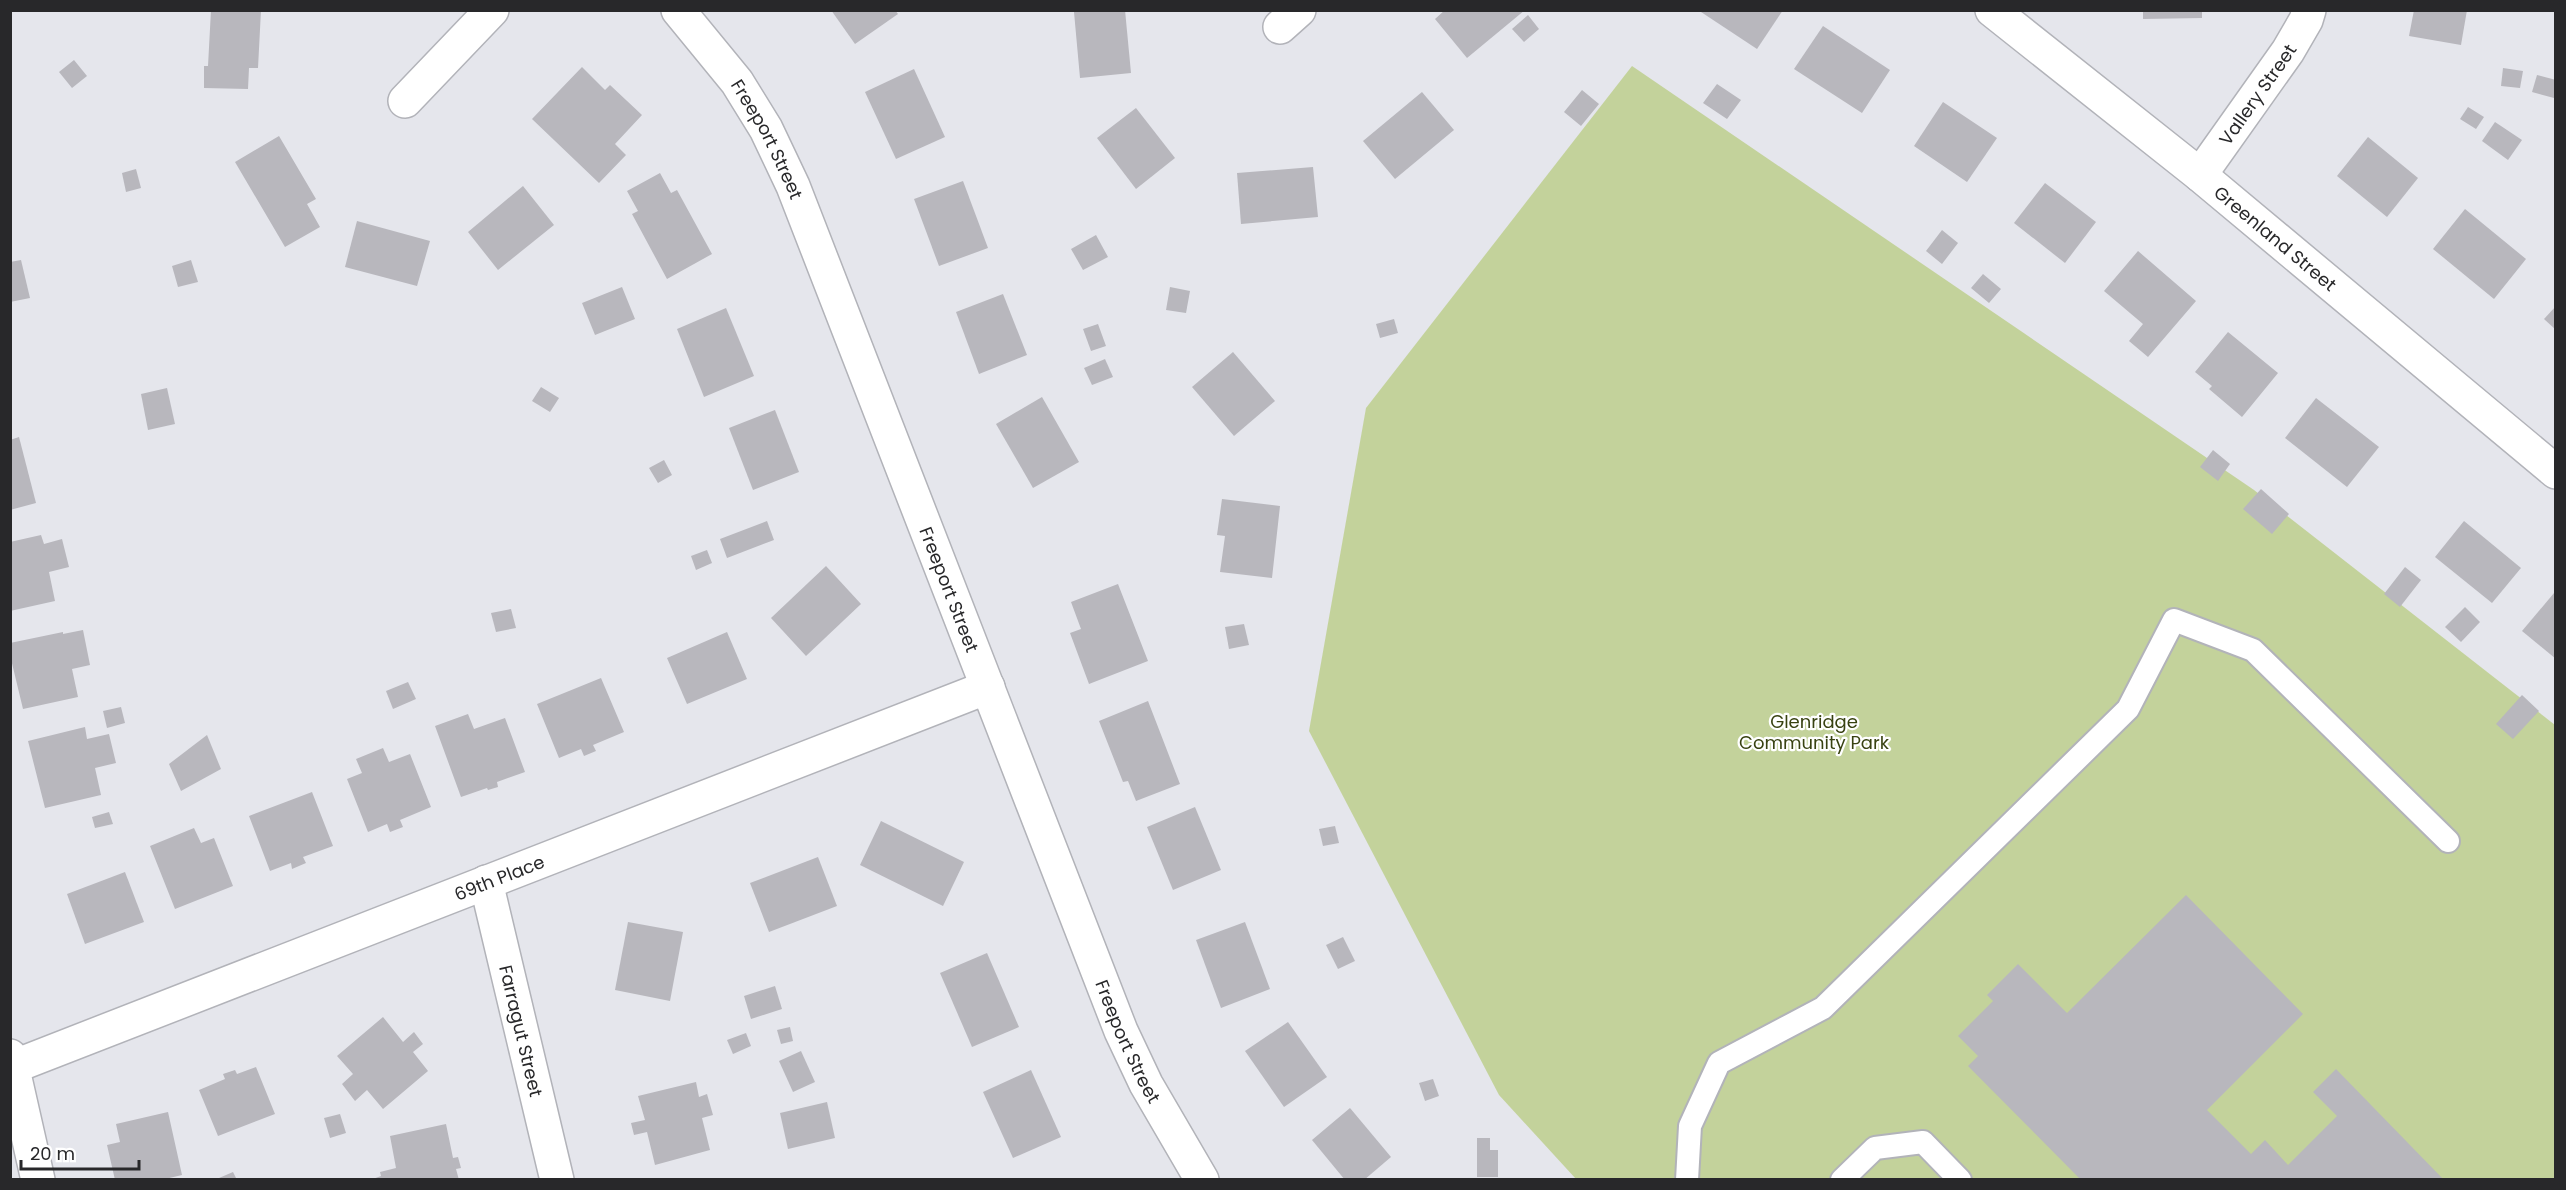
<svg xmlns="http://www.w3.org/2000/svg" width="2566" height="1190" font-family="Poppins,sans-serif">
<rect width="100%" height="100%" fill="#e5e6ec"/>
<polygon fill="#c3d29b" points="1632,66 2254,490 2555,725 2555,1179 1576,1179 1499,1095 1309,731 1366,408"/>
<g fill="#b8b7bd">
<polygon points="211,10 261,10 258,68 249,68 248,89 204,88 204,66 208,66"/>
<polygon points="831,10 895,10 898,14 855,44"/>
<polygon points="1095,10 1125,10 1131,73 1080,78 1074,12"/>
<polygon points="1445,10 1525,10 1467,58 1435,19"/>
<polygon points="1698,10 1783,10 1757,49"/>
<polygon points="2143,10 2202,10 2202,18 2143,19"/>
<polygon points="2414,10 2467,10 2461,45 2409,36"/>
<polygon points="1528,15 1539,29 1524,42 1512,29"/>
<polygon points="1823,26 1890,70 1862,113 1794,69"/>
<polygon points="74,60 87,76 72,88 59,72"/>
<polygon points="582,67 605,90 610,85 642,115 615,144 626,155 599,183 532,119"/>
<polygon points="2503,68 2523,71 2520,88 2501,86"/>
<polygon points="914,69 945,137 896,159 865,92"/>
<polygon points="2537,75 2556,80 2554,98 2532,92"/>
<polygon points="1717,84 1741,100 1727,119 1703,103"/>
<polygon points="1582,90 1599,104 1581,126 1564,112"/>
<polygon points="1422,92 1454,130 1395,179 1363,141"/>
<polygon points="1943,102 1997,138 1967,182 1914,146"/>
<polygon points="2468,107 2484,117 2476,129 2460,119"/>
<polygon points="1136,108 1175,158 1136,189 1097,138"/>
<polygon points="2495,122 2522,140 2508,160 2482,141"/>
<polygon points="279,136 316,199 307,204 320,227 285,247 235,162"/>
<polygon points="2368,137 2418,178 2387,217 2337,176"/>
<polygon points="1313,167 1318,217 1241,224 1237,173"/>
<polygon points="136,169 141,188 126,192 122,173"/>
<polygon points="660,173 671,193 677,190 712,254 667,279 632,214 638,211 627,191"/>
<polygon points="963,181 988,248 939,266 914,199"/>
<polygon points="2045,183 2096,222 2065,263 2014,223"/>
<polygon points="523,186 554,225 498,270 468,232"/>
<polygon points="2465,209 2526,259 2494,299 2433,249"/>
<polygon points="357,221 430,241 417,286 345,267"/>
<polygon points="1942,230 1958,243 1942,264 1926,251"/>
<polygon points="1096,235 1108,257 1083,270 1071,249"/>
<polygon points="2138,251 2196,301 2148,357 2129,341 2143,324 2104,291"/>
<polygon points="21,260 30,298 10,302 10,262"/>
<polygon points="191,260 198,282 178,287 172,266"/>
<polygon points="1983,274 2001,289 1989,303 1971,288"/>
<polygon points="622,287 635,319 595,335 582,303"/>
<polygon points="1170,287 1190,291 1186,313 1166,310"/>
<polygon points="1003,294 1027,355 979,374 956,312"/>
<polygon points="2556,306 2556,330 2544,319"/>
<polygon points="726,308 754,376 704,397 677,329"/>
<polygon points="1394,319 1398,333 1380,338 1376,324"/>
<polygon points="1098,324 1106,346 1091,351 1083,329"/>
<polygon points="2228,332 2278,373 2242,417 2209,389 2212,386 2195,372"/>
<polygon points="1233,352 1275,401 1234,436 1192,387"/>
<polygon points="1105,359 1113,377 1092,385 1084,368"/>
<polygon points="541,387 559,398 550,412 532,401"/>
<polygon points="167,388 175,424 148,430 141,394"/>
<polygon points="1042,397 1079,462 1033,488 996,424"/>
<polygon points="2316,398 2379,447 2347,487 2285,438"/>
<polygon points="775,410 799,472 753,490 729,428"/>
<polygon points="19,437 36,503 10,510 10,440"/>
<polygon points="2213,450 2230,464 2218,481 2200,467"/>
<polygon points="664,460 672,475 658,483 649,468"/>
<polygon points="2261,489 2289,514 2272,534 2243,509"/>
<polygon points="1222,499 1280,506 1272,578 1220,572 1225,536 1217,535"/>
<polygon points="767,521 774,540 727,558 720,539"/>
<polygon points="2464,521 2521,568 2492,603 2435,557"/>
<polygon points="41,535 44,544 62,539 69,567 49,572 55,601 10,611 10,542"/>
<polygon points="707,550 712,563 696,570 691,556"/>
<polygon points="826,566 861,604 806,656 771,618"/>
<polygon points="2405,567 2421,580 2400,607 2384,594"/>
<polygon points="1118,584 1148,661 1089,684 1070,633 1081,629 1071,602"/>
<polygon points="2554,593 2556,594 2556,659 2522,631"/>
<polygon points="2465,607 2480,622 2461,642 2445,627"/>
<polygon points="511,609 516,628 496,632 491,613"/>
<polygon points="1244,624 1249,645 1229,649 1225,627"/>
<polygon points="83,630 90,665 72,669 78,697 23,709 10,655 10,643 63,632 63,634"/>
<polygon points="727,632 747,679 687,704 667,658"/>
<polygon points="601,678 624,732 593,745 596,751 584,756 581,749 559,758 537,704"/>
<polygon points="408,682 416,699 393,709 386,691"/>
<polygon points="2522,695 2539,711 2513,739 2496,724"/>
<polygon points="1148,701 1180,784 1136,801 1128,781 1123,782 1099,721"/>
<polygon points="121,707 125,723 107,728 103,711"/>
<polygon points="468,714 474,729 505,718 525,772 497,782 498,787 488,790 487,788 461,797 435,726"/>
<polygon points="85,727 87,739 109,734 116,763 95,768 101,795 45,808 28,741"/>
<polygon points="207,735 221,769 181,791 169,764"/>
<polygon points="383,748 389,762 410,754 431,807 400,820 403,827 390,832 387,824 368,832 347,779 362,773 356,759"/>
<polygon points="312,792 333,846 303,857 306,863 292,869 291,863 270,871 249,816"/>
<polygon points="1195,807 1221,870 1173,890 1147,827"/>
<polygon points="109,812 113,824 95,828 92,817"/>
<polygon points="881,821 964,862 943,906 860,865"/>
<polygon points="1335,826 1339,843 1323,846 1319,829"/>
<polygon points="194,828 201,843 214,838 233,886 175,909 150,846"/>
<polygon points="818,857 837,906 769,932 750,883"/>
<polygon points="125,872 144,922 85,944 67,894"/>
<polygon points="2186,895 2303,1014 2207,1110 2251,1154 2265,1140 2288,1165 2337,1116 2313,1092 2336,1069 2444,1180 2081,1180 1968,1066 1978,1056 1958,1036 1993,1001 1987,995 2018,964 2067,1013"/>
<polygon points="628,922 683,932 670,1001 615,990"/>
<polygon points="1245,922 1270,989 1221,1008 1196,940"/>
<polygon points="1343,937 1355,961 1338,969 1326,945"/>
<polygon points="987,953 1019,1027 972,1047 940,973"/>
<polygon points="775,986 782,1009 751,1019 744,996"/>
<polygon points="383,1017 403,1042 414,1032 423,1044 413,1052 428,1071 383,1109 367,1090 355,1101 342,1084 353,1074 337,1056"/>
<polygon points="1288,1022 1327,1077 1284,1107 1245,1051"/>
<polygon points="790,1027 793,1041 781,1044 777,1030"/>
<polygon points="746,1033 751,1046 733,1054 727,1040"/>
<polygon points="801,1051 815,1082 793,1092 779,1061"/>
<polygon points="256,1067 275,1114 218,1136 199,1090 225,1079 223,1074 235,1070 237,1074"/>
<polygon points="1031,1070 1061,1137 1013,1158 983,1092"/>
<polygon points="1433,1079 1439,1096 1425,1101 1419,1083"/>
<polygon points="696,1082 699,1097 707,1094 713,1115 702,1118 710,1150 655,1165 647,1132 634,1135 631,1123 645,1120 638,1096"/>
<polygon points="827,1102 835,1138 788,1149 780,1113"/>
<polygon points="1350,1108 1391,1157 1364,1180 1345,1180 1312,1140"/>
<polygon points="168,1112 182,1175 161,1180 115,1180 107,1145 120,1142 116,1124"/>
<polygon points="340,1114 346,1133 330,1138 324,1118"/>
<polygon points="446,1124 453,1158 458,1157 461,1168 456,1169 459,1180 370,1180 381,1176 380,1172 396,1168 390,1136"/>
<polygon points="1477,1138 1490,1138 1490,1150 1498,1150 1498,1177 1477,1177"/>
<polygon points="233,1172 237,1180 220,1180 219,1178"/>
</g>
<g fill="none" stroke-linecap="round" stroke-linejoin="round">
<defs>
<g id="service">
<polyline points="1687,1180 1690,1126 1719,1063 1823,1008 2128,709 2174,620 2253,650 2448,841"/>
<polyline points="1842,1180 1875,1148 1923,1142 1960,1180"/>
</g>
<g id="minor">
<path id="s1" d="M678,10l59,72 29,47 27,57 328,845 25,53 56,96"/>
<path id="s2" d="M1992,10l208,165 356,297"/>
<polyline points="1280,27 1299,10"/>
<polyline points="405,101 492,10"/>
<path id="s3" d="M2200,175l88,-124 18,-31 3,-10"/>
<path id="s4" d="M486,882l71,298"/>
<polyline points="10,1056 38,1180"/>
<path id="s5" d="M10,1068l978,-381"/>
</g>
</defs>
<use href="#service" stroke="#b2b3b9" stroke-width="26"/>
<use href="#minor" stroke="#b2b3b9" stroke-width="36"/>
<use href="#service" stroke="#fff" stroke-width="22"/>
<use href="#minor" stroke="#fff" stroke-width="33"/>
</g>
<g text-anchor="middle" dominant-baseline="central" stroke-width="4.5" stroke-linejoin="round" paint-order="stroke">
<g font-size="18" fill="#28282a" stroke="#fff">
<text stroke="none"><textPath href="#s3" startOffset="99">Vallery Street</textPath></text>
<text stroke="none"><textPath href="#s1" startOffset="158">Freeport Street</textPath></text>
<text stroke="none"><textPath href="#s2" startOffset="364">Greenland Street</textPath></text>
<text stroke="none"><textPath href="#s1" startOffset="644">Freeport Street</textPath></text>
<text stroke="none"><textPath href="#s5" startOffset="525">69th Place</textPath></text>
<text stroke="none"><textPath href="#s4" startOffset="153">Farragut Street</textPath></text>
<text stroke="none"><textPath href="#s1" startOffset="1130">Freeport Street</textPath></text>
</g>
<g font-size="18" fill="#384211" stroke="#fff">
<text x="1814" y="721">Glenridge<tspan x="1814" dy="21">Community Park</tspan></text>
</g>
</g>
<rect width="2566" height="1190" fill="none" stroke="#28282a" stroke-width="24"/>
<path d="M21 1160v9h118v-9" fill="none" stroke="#28282a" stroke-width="3"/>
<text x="30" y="1160" font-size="18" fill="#28282a" stroke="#ffffff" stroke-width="4.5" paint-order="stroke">20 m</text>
</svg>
